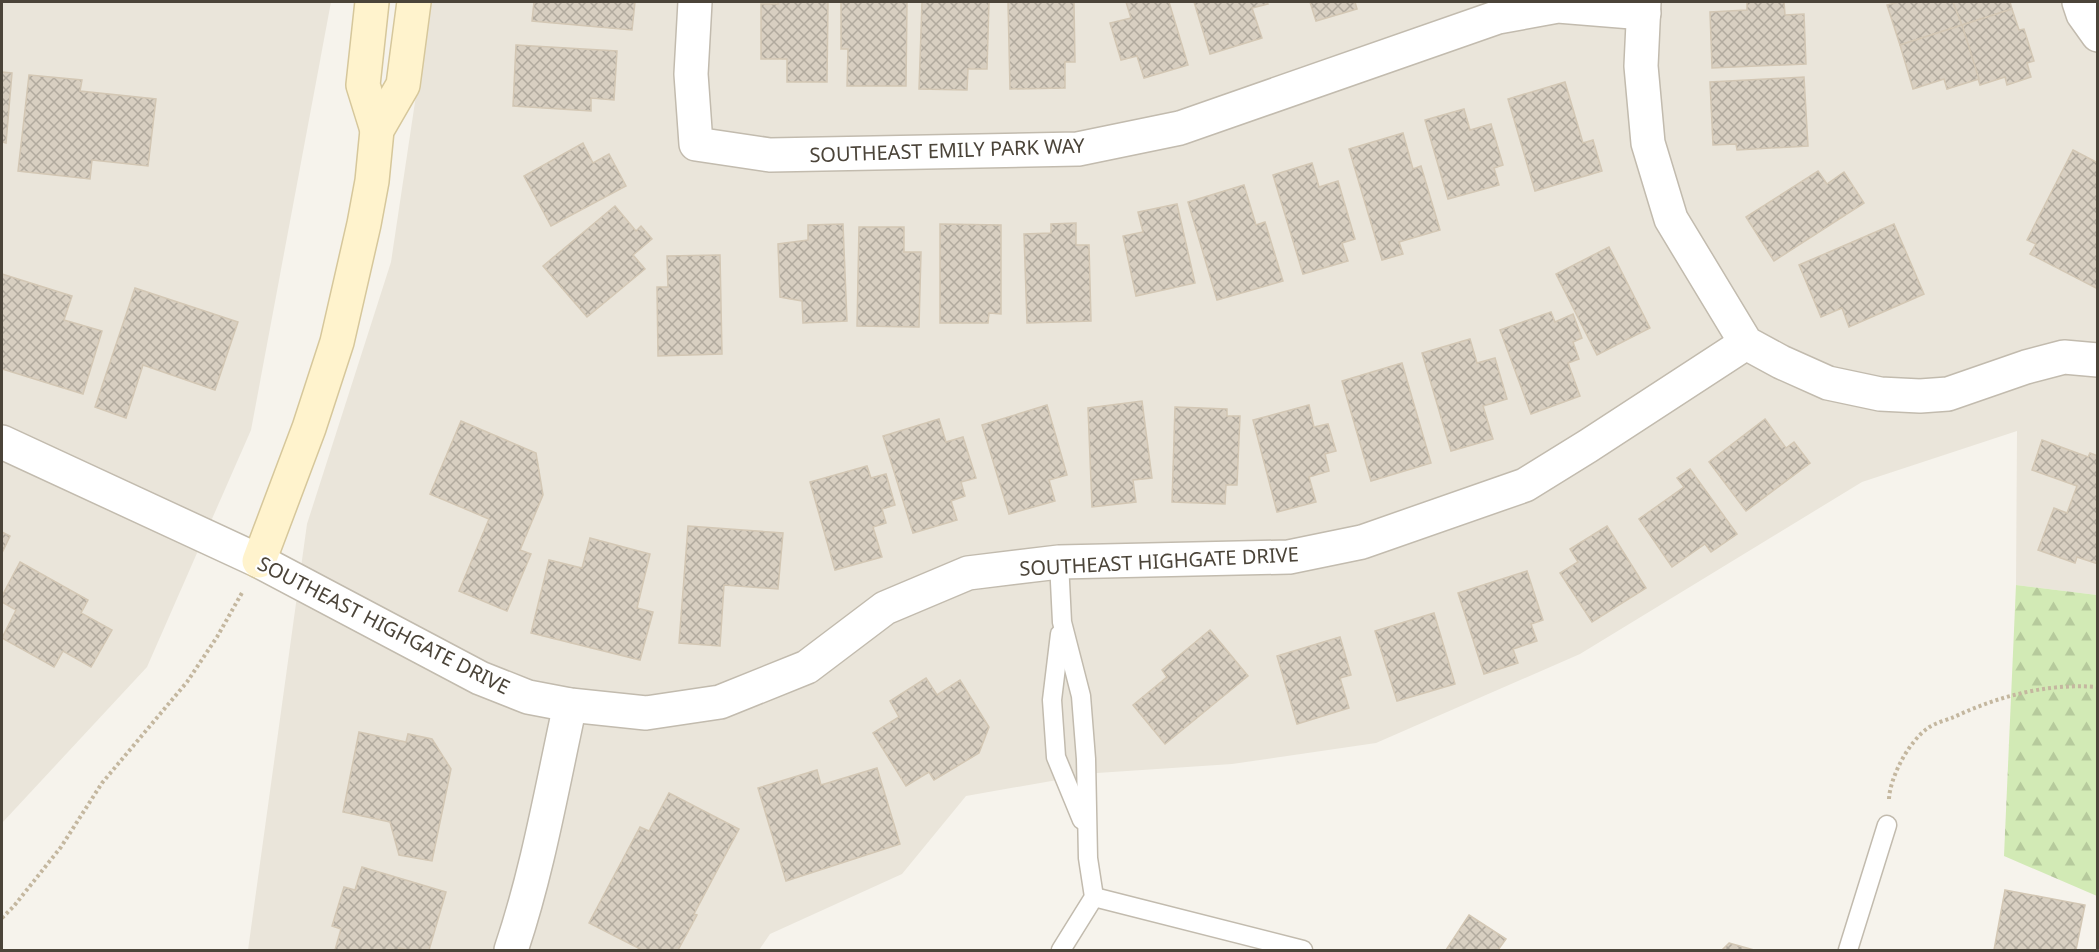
<svg xmlns="http://www.w3.org/2000/svg" width="2099" height="952" font-family="'Noto Sans',sans-serif">
<defs>
<pattern id="forest-firs" width="22" height="20" patternUnits="userSpaceOnUse" patternTransform="scale(1.5)"><rect width="22" height="20" fill="#d2eab5"/><path d="M5 1l3.5 6h-7zM16 11l3.5 6h-7z" fill="#b6ca9c"/></pattern>
<pattern id="building-cross-hatch" width="8" height="8" patternUnits="userSpaceOnUse" patternTransform="scale(1.5)"><rect width="8" height="8" fill="#d8cfc1"/><path d="M0 0l8 8M0 8l8-8" fill="none" stroke="#b1aa9e"/></pattern>
</defs>
<rect width="100%" height="100%" fill="#f6f3ec"/>
<g fill="#eae5da">
<polygon points="2,2 331,2 251,430 147,667 2,823"/>
<polygon points="430,2 2097,2 2097,595 2016,585 2017,431 1862,482 1580,654 1376,743 1232,764 1097,773 966,796 902,874 770,934 759,950 248,950 307,524 391,262"/>
</g>
<polygon fill="url(#forest-firs)" points="2016,585 2097,595 2097,896 2004,856"/>
<g fill="url(#building-cross-hatch)" stroke="#d3c7b4" stroke-width="1.5">
<polygon points="534,2 635,2 632,30 532,21"/>
<polygon points="778,2 828,2 827,82 787,82 787,59 761,59 761,4 778,4"/>
<polygon points="841,2 907,2 906,86 847,86 848,49 841,49"/>
<polygon points="922,2 989,2 987,69 968,69 967,90 919,89"/>
<polygon points="1008,2 1074,2 1075,62 1065,62 1065,88 1010,89"/>
<polygon points="1126,2 1169,2 1188,65 1144,78 1137,56 1121,60 1110,23 1131,18"/>
<polygon points="1194,2 1267,2 1268,4 1252,8 1262,38 1210,54"/>
<polygon points="1310,2 1355,2 1357,9 1316,21"/>
<polygon points="1747,2 1784,2 1785,15 1804,14 1806,64 1712,68 1710,12 1747,10"/>
<polygon points="1899,2 1953,2 1962,25 1900,45 1887,5"/>
<polygon points="1953,2 2010,2 2012,9 1962,25"/>
<polygon points="2012,9 2019,30 2024,29 2034,61 2027,63 2031,77 2007,85 2005,77 1980,85 1962,25"/>
<polygon points="1962,25 1979,79 1947,89 1944,79 1913,89 1900,45"/>
<polygon points="516,45 617,51 614,100 591,98 591,111 513,106"/>
<polygon points="2,72 12,73 6,143 2,142"/>
<polygon points="29,75 82,80 80,91 156,99 148,166 92,160 90,179 18,171"/>
<polygon points="1804,77 1808,146 1737,150 1736,144 1713,145 1710,82"/>
<polygon points="1565,82 1583,143 1593,140 1602,171 1535,191 1508,99"/>
<polygon points="1464,109 1470,130 1491,124 1503,165 1494,168 1499,185 1448,199 1425,120"/>
<polygon points="1403,133 1413,169 1421,166 1440,230 1399,242 1403,254 1382,260 1349,149"/>
<polygon points="583,143 593,163 609,154 626,186 551,226 524,176"/>
<polygon points="2073,150 2098,163 2098,289 2030,254 2036,244 2027,240"/>
<polygon points="1312,163 1319,187 1338,181 1355,239 1342,243 1348,261 1303,274 1273,175"/>
<polygon points="1818,171 1827,184 1844,172 1864,203 1774,261 1746,217"/>
<polygon points="1244,185 1256,225 1265,222 1283,281 1217,300 1188,202"/>
<polygon points="1177,204 1195,283 1136,296 1123,236 1143,232 1138,212"/>
<polygon points="615,206 636,231 641,226 652,239 633,255 645,269 587,317 543,266"/>
<polygon points="1076,223 1076,245 1089,245 1091,321 1027,323 1024,234 1051,233 1051,224"/>
<polygon points="843,224 847,321 803,323 802,301 780,297 778,244 808,240 808,225"/>
<polygon points="940,224 1001,225 1001,314 989,313 988,323 940,323"/>
<polygon points="1894,224 1924,294 1849,327 1842,308 1821,317 1799,265"/>
<polygon points="859,227 904,227 904,252 921,252 919,327 857,326"/>
<polygon points="1609,247 1650,328 1597,355 1556,274"/>
<polygon points="720,255 722,354 658,356 657,287 668,287 667,256"/>
<polygon points="2,274 72,296 64,320 102,331 83,394 2,369"/>
<polygon points="135,288 238,322 215,390 143,365 126,418 95,407"/>
<polygon points="1551,312 1555,322 1573,314 1582,338 1573,342 1579,359 1568,363 1580,396 1531,414 1500,330"/>
<polygon points="1470,339 1477,363 1495,358 1507,399 1483,406 1493,439 1451,451 1422,353"/>
<polygon points="1402,363 1431,463 1371,481 1342,381"/>
<polygon points="1142,401 1152,478 1133,480 1136,502 1092,507 1088,408"/>
<polygon points="1047,405 1067,475 1049,480 1055,501 1009,514 982,425"/>
<polygon points="1309,405 1314,427 1328,424 1336,451 1325,454 1329,471 1309,477 1316,502 1277,512 1253,420"/>
<polygon points="1175,407 1227,409 1227,416 1240,416 1237,485 1226,485 1225,504 1172,502"/>
<polygon points="939,419 946,442 963,437 976,478 961,482 965,496 951,501 957,520 913,533 883,436"/>
<polygon points="1765,419 1786,448 1794,442 1810,463 1746,511 1709,462"/>
<polygon points="461,421 536,453 543,495 520,550 531,554 507,611 459,591 489,519 430,494"/>
<polygon points="2042,440 2088,457 2090,453 2098,456 2098,564 2077,557 2075,563 2038,550 2054,508 2067,513 2077,486 2032,470"/>
<polygon points="867,466 871,478 886,474 895,505 882,509 886,523 873,527 882,557 835,570 810,482"/>
<polygon points="1690,469 1737,534 1711,552 1705,544 1672,567 1639,519 1684,487 1677,478"/>
<polygon points="688,526 783,533 778,589 724,585 720,646 679,643"/>
<polygon points="1607,526 1646,588 1592,622 1560,573 1578,562 1570,549"/>
<polygon points="2,532 10,536 2,553"/>
<polygon points="590,538 650,554 637,608 653,612 640,660 531,633 549,560 582,568"/>
<polygon points="20,562 88,600 81,613 112,630 91,667 63,651 54,667 2,638 16,610 2,602 2,596"/>
<polygon points="1527,571 1543,620 1531,624 1537,641 1513,649 1518,663 1484,674 1458,593"/>
<polygon points="1434,613 1455,684 1397,701 1375,631"/>
<polygon points="1210,630 1248,676 1165,744 1133,705 1167,677 1162,670"/>
<polygon points="1340,637 1351,675 1340,678 1349,708 1297,724 1277,656"/>
<polygon points="926,678 937,695 960,680 989,727 979,753 934,780 929,772 906,786 873,733 899,717 890,701"/>
<polygon points="359,732 406,742 408,734 432,739 451,769 432,861 399,855 390,822 343,812"/>
<polygon points="877,768 900,844 786,881 758,788 817,770 821,785"/>
<polygon points="669,793 739,829 694,914 697,915 678,950 642,950 589,923 640,827 649,831"/>
<polygon points="362,867 446,892 429,950 408,950 399,948 399,950 335,950 341,929 332,926 344,887 355,890"/>
<polygon points="2005,890 2085,905 2076,950 1994,950"/>
<polygon points="1469,915 1506,939 1498,950 1446,950"/>
<polygon points="1729,943 1754,950 1722,950"/>
</g>
<g fill="none" stroke-linecap="round" stroke-linejoin="round">
<defs>
<g id="lane">
<polyline points="1059,562 1062,622 1081,696 1086,759 1088,858 1094,897 1061,950"/>
<polyline points="1060,634 1052,700 1056,757 1082,820"/>
<polyline points="1094,897 1303,950"/>
<polyline points="1848,950 1887,825"/>
</g>
<g id="street">
<polyline points="695,2 691,74 696,144 770,155 1078,149 1180,128 1498,17 1558,6 1644,13"/>
<polyline points="1644,2 1641,66 1648,143 1671,219 1746,343 1781,362 1828,383 1880,394 1920,396 1948,394 2026,367 2064,357 2098,360"/>
<polyline points="2079,2 2083,14 2098,35"/>
<polyline points="2,442 259,561 480,678 528,697 570,705 646,713 720,702 807,667 885,608 968,573 1059,562 1289,557 1362,542 1525,485 1588,446 1746,343"/>
<path d="M511,950c27,-80 41,-163 59,-245"/>
</g>
<g id="secondary">
<polyline points="372,2 363,85 377,130"/>
<polyline points="259,561 309,428 337,342 364,224 372,181 377,130 403,85 414,2"/>
</g>
</defs>
<use href="#lane" stroke="#c2bbae" stroke-width="21"/>
<use href="#street" stroke="#c2bbae" stroke-width="36"/>
<use href="#secondary" stroke="#d6c79b" stroke-width="36"/>
<g stroke="#c4b79f" stroke-width="4" stroke-dasharray="3 3" stroke-linecap="butt">
<path d="M1889,799c1,-22 20,-58 39,-71 7,-5 18,-8 26,-11 45,-21 93,-34 144,-30"/>
<polyline points="2,918 14,906 61,847 102,783 187,682 217,637 243,591"/>
</g>
<use href="#lane" stroke="#fff" stroke-width="18"/>
<use href="#street" stroke="#fff" stroke-width="33"/>
<use href="#secondary" stroke="#fff3cd" stroke-width="33"/>
</g>
<g text-anchor="middle" dominant-baseline="central" stroke-width="4.5" stroke-linejoin="round" paint-order="stroke">
<g font-size="20" fill="#4b4439" stroke="#fff">
<text transform="translate(947 150) rotate(-2)">SOUTHEAST EMILY PARK WAY</text>
<text transform="translate(1159 561) rotate(-3)">SOUTHEAST HIGHGATE DRIVE</text>
<text transform="translate(384 625) rotate(27)">SOUTHEAST HIGHGATE DRIVE</text>
</g>
</g>
<rect width="2099" height="952" fill="none" stroke="#4b4439" stroke-width="6"/>
</svg>
